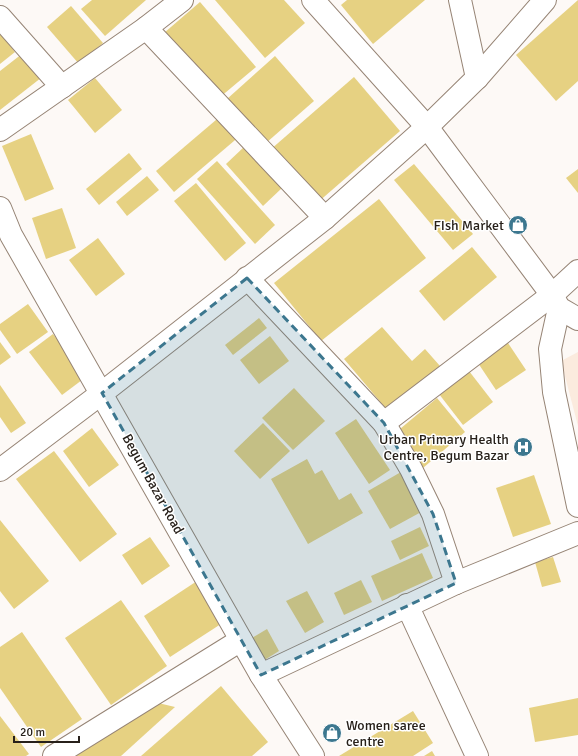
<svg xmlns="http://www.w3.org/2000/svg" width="578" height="756" font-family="Signika,sans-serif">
<rect width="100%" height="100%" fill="#fdf9f6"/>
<polygon fill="#fbebde" points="578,352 578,426 561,361"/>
<g fill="#e6d182">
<polygon points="92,0 146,0 105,36 81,9"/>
<polygon points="215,0 284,0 305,23 265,58"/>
<polygon points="347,0 425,0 373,44 341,5"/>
<polygon points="578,0 578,81 556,101 516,55"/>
<polygon points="200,2 256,67 219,98 164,33"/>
<polygon points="71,6 103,43 79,64 47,27"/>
<polygon points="0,33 15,52 0,64"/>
<polygon points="27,50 46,74 0,110 0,71"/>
<polygon points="275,56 314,101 266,143 227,99"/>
<polygon points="354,77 400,131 317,203 270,150"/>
<polygon points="95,78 122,110 95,133 68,100"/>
<polygon points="223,114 241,135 174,192 156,171"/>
<polygon points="31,134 54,189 25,201 2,146"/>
<polygon points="245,146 282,188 263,206 226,164"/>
<polygon points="129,153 142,169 99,205 86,189"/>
<polygon points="217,161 275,225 255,244 197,179"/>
<polygon points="414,164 473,234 453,250 394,180"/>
<polygon points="578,169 578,193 566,178"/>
<polygon points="147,176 159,190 127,216 116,202"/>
<polygon points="196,183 246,243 225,261 174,201"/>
<polygon points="379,199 426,258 321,341 274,283"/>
<polygon points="62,208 76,248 46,259 32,218"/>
<polygon points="98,238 125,274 96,296 69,260"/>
<polygon points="472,247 497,277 444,321 419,291"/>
<polygon points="28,304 48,332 17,354 0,330 0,324"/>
<polygon points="259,318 267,328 233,355 225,345"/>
<polygon points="382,327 412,361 425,349 440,366 388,411 344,359"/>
<polygon points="53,334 86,377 62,395 29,352"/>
<polygon points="270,336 289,361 259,384 240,360"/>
<polygon points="506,340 526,370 496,390 476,360"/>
<polygon points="0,342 11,357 0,365"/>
<polygon points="469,371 493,402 463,425 439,394"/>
<polygon points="0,385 26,423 11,433 0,417"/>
<polygon points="294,388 325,421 293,450 262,418"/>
<polygon points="437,398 465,432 423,468 394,434"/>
<polygon points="356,419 390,470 369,484 335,433"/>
<polygon points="263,423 290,451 260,479 234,451"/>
<polygon points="92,428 119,465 89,487 63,451"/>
<polygon points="54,451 117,534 80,562 16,479"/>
<polygon points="307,459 315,474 322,470 339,500 351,493 363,513 308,544 271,479"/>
<polygon points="401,472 423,511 390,529 368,491"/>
<polygon points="534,475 551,524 513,537 496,488"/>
<polygon points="0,520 49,581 14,609 0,591"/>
<polygon points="420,527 429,546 400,560 391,541"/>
<polygon points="150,537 170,566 142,585 122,555"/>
<polygon points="422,553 433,578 382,601 371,576"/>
<polygon points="553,557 561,582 542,587 535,562"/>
<polygon points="361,580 372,602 344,615 334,593"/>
<polygon points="197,581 224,622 170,657 144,616"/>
<polygon points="307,591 324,622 305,633 286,601"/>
<polygon points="121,600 167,666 111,705 65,638"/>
<polygon points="267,629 279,651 263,661 250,639"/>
<polygon points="22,632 82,719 41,747 0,688 0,647"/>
<polygon points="221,686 268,742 252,756 141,756"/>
<polygon points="578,698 578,735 535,742 529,708"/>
<polygon points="154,702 175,707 121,756 69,756"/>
<polygon points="413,711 433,743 413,756 339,756"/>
<polygon points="0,716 29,754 26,756 0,756"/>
<polygon points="432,751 435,756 424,756"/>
</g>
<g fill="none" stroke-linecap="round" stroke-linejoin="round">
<defs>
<g id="street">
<polyline points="313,0 427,127 552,295 559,308 578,319"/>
<polyline points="460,0 477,78"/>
<polyline points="0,17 62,87"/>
<polyline points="146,28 325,218"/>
<polyline points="0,130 146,28 182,0"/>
<polyline points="0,208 11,235 261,675 313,756"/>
<polyline points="247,278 384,423 411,469 433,514 456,583"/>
<polyline points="559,308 550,349 554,392 578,506"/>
<polyline points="384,423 552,295 578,271"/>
<polyline points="0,470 102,393 325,218 427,127 477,78 545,0"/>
<polyline points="407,605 477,756"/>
<polyline points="261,675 456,583 578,533"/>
<polyline points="54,756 241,640"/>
</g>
</defs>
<use href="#street" stroke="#968475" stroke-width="24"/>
<use href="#street" stroke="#fff" stroke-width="22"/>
</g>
<path fill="#3c778f" fill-opacity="0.2" stroke="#3c778f" stroke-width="3" stroke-dasharray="8 5" stroke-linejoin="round" d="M247,278l137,145 49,91 23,69 -195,92 -159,-282z"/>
<defs>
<symbol id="shop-disc" viewBox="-11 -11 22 22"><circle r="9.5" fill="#3c778f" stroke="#fff"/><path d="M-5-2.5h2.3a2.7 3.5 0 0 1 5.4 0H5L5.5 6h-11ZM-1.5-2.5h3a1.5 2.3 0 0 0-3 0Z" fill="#fff"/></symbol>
<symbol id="hospital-disc" viewBox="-11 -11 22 22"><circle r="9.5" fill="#3c778f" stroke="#fff"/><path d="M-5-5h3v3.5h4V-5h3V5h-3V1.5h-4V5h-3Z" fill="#fff"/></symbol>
</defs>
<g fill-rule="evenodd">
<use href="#shop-disc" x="507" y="214" width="22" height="22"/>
<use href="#hospital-disc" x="512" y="436" width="22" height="22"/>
<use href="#shop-disc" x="321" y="722" width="22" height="22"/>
</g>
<g text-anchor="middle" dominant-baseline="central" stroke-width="3" stroke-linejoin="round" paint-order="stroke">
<g font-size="14" fill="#27201a" stroke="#fff" text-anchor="end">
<text x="504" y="225">FIsh Market</text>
<text x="509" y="439">Urban Primary Health<tspan x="509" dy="16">Centre, Begum Bazar</tspan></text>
<text x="346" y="725" text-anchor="start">Women saree<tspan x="346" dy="16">centre</tspan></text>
</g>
<g font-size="14" fill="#27201a" stroke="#fff">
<text transform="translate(153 484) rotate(61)">Begum Bazar Road</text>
</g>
</g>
<path d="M14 736v6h65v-6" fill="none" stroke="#27201a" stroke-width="2"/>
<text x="20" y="736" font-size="12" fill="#27201a" stroke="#ffffff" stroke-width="3" paint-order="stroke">20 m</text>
</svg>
